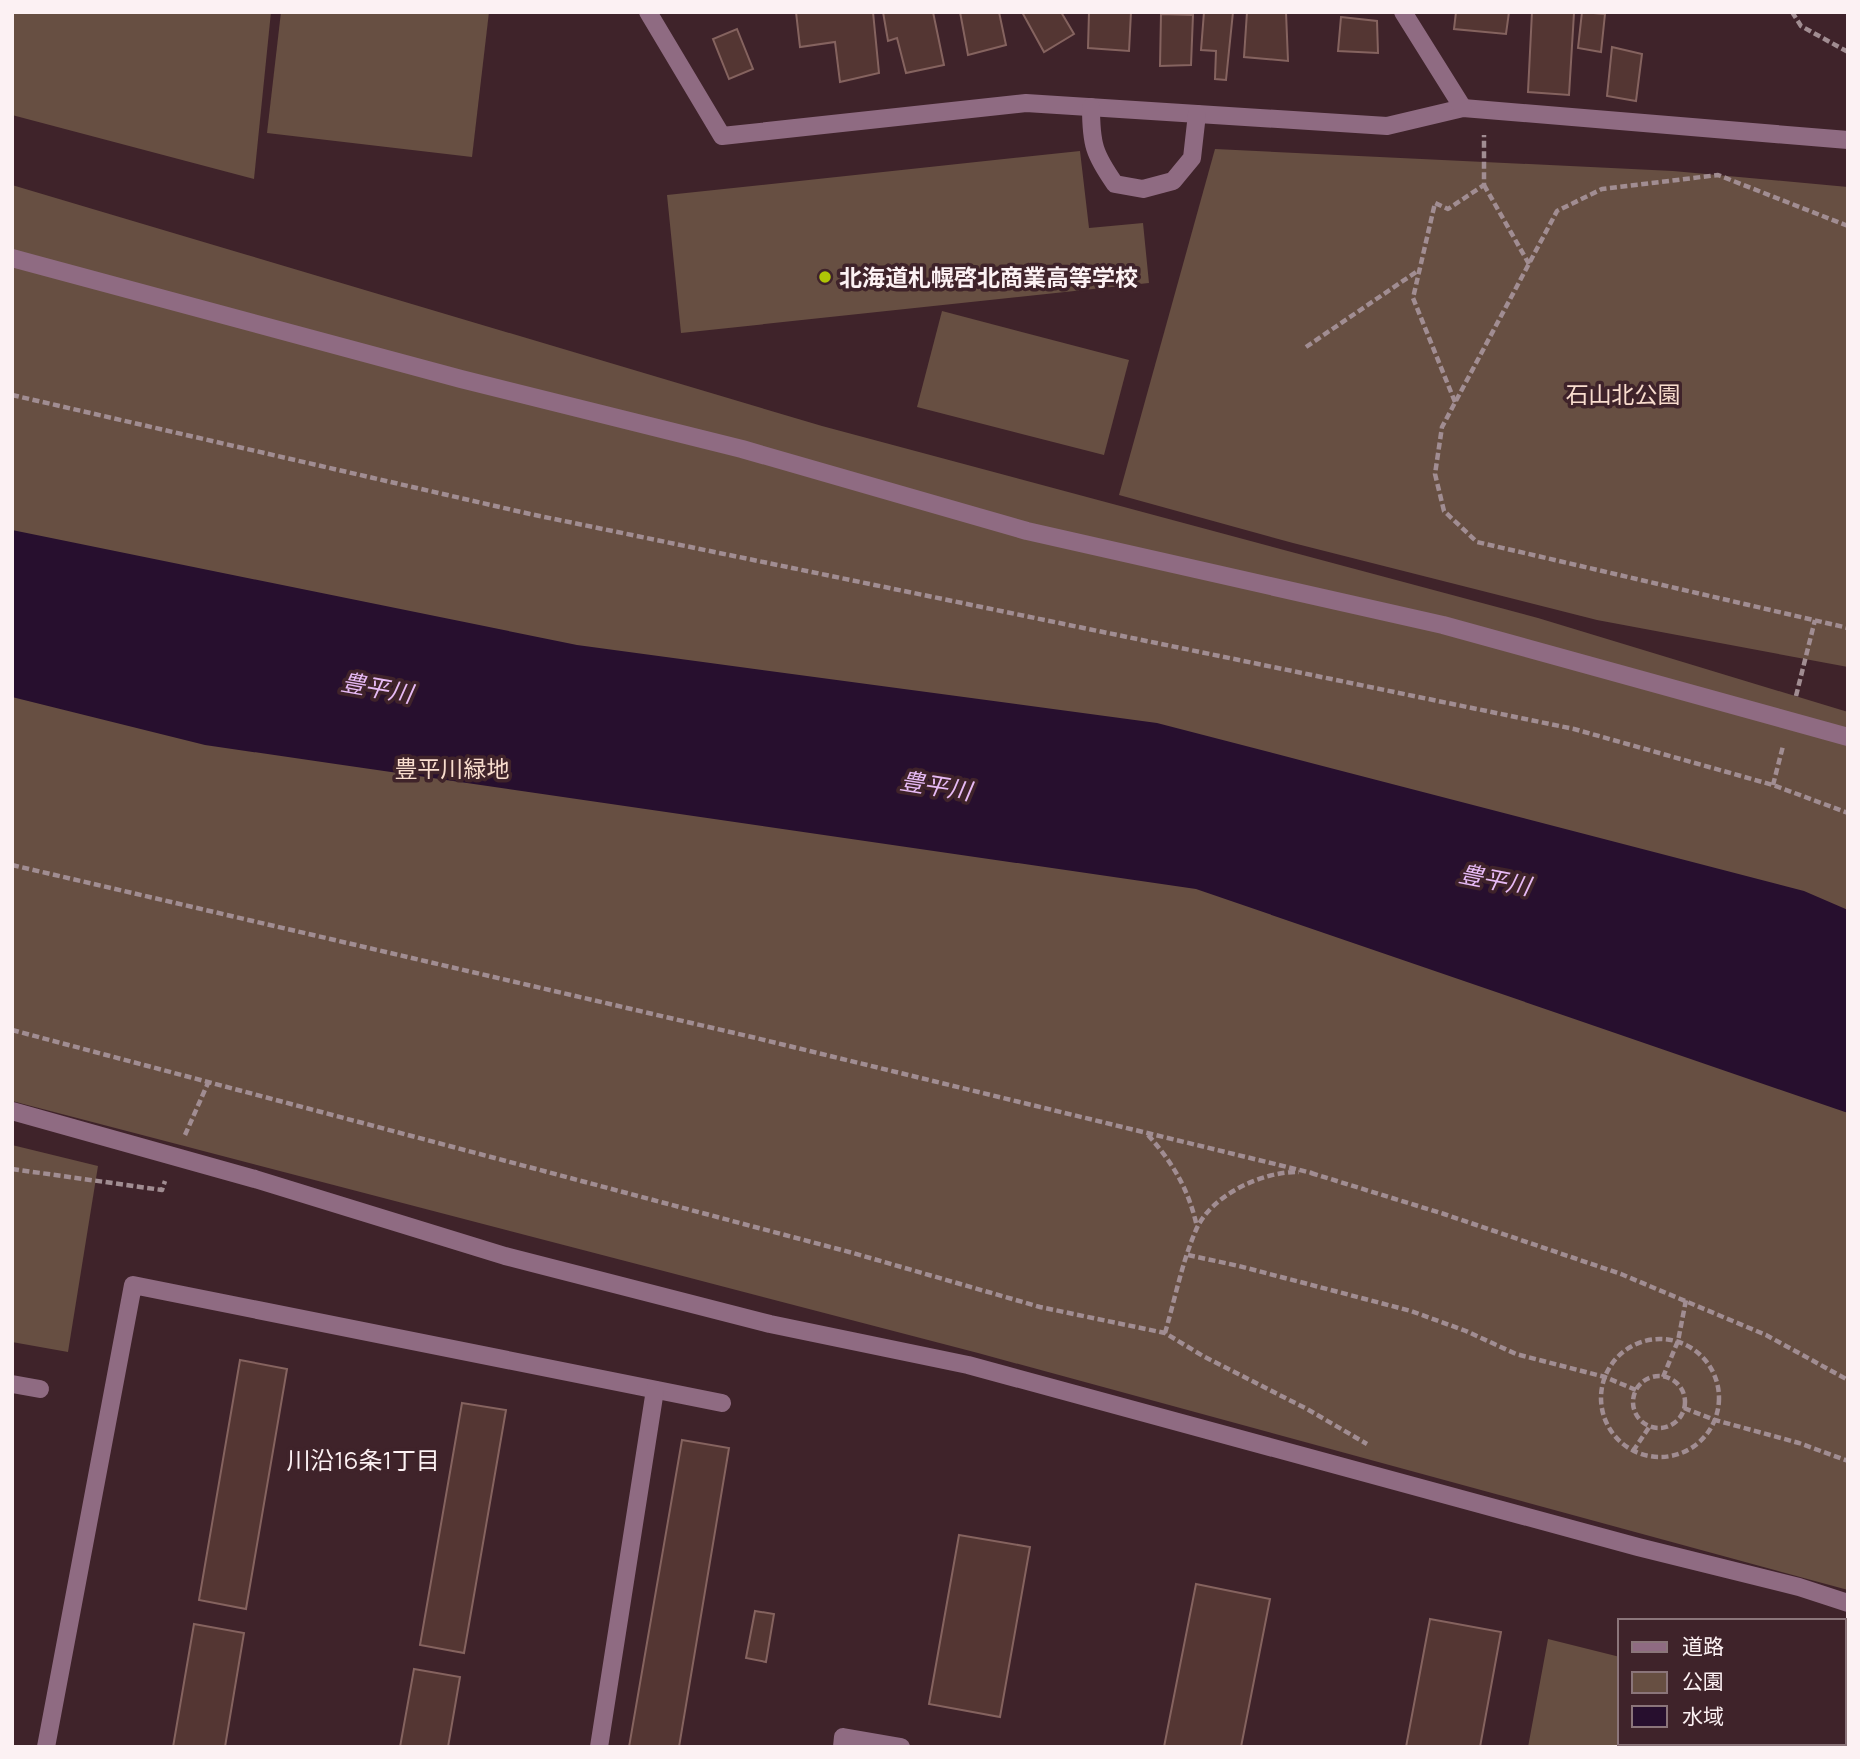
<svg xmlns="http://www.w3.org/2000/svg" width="1860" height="1759" font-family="Manrope,'Noto Sans JP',sans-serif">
<rect width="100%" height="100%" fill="#3f232a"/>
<g fill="#674f42">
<polygon points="12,12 271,12 254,179 12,115"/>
<polygon points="281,12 489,12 472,157 267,133"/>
<polygon points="1215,149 1673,171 1848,187 1848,667 1597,620 1293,543 1119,495"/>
<polygon points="1080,151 1089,228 1143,223 1149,283 681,333 667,195"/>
<polygon points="12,185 822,426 1538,618 1848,712 1848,1590 978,1353 12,1101"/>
<polygon points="942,311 1129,360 1104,455 917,407"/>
<polygon points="12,1145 98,1166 68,1352 12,1342"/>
<polygon points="1548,1639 1620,1657 1620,1743 1685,1743 1683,1747 1528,1747"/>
</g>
<polygon fill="#270f2e" points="12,530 577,645 1157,723 1804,891 1848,910 1848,1113 1196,889 205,745 12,697"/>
<g fill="#543633" stroke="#85635f" stroke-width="2">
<polygon points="796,12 873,12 879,73 840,82 835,42 800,47"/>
<polygon points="883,12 933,12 944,65 906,73 897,38 888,41"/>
<polygon points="960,12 999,12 1006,45 968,55"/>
<polygon points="1022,12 1061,12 1074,34 1044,52"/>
<polygon points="1089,12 1131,12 1129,51 1088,48"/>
<polygon points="1204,12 1233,12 1226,80 1215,79 1216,51 1201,50"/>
<polygon points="1247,12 1286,12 1288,61 1244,57"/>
<polygon points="1456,12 1509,12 1506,34 1454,29"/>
<polygon points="1532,12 1574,13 1569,95 1528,92"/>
<polygon points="1582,12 1605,14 1601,52 1578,48"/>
<polygon points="1161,14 1193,15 1191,65 1160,66"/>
<polygon points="1341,17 1377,21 1378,53 1338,51"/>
<polygon points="737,29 753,69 729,79 713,39"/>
<polygon points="1612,47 1642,54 1636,101 1607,96"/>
<polygon points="240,1360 287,1369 246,1609 199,1600"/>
<polygon points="462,1403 506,1410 464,1653 420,1645"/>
<polygon points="682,1440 729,1448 679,1747 629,1747"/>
<polygon points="959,1535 1030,1547 1000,1717 929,1704"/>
<polygon points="1196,1584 1270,1599 1241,1747 1164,1747"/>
<polygon points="755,1611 774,1614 766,1662 746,1658"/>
<polygon points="1430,1619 1501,1632 1480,1747 1406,1747"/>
<polygon points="194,1624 244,1633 225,1747 173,1747"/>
<polygon points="414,1669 460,1677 448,1747 400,1747"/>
<polygon points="1844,1695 1848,1696 1848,1747 1783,1747 1773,1743 1844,1743"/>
<polygon points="1699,1743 1728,1743 1727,1747 1698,1747"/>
</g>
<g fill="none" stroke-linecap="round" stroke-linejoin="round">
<g stroke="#a18d92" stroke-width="4.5" stroke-dasharray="7 3.5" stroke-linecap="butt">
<polyline points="1792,12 1801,26 1848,52"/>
<polyline points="1484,185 1529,264"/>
<polyline points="1848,226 1718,175 1602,189 1557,211 1442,427 1435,474 1444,511 1477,542 1848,628"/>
<polyline points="1306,347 1419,270"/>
<polyline points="12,395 530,514 1574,729 1773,785 1848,813"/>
<polyline points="1455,402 1413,298 1435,203 1448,209 1484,185 1484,135"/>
<polyline points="1796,696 1815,620"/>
<polyline points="1773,785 1783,746"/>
<polyline points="12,865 756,1038 1312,1173"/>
<polyline points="12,1030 853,1253 1040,1307 1165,1333 1203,1356 1307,1409 1367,1444"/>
<polyline points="185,1135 208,1083"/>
<path d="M1148,1135c25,28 41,55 49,92"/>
<polyline points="12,1169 162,1190 165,1181"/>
<polyline points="1311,1173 1444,1214 1621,1274 1766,1335 1848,1380"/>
<polyline points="1188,1255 1239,1266 1411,1311 1466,1331 1516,1354 1605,1377 1636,1390"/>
<path d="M1165,1333c10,-34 17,-71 31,-103 15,-35 67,-59 103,-58"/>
<circle cx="1660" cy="1398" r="59"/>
<circle cx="1659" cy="1402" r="26"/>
<polyline points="1663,1377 1678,1341 1686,1300"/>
<polyline points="1684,1408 1715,1420 1799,1443 1848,1461"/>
<polyline points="1633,1451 1650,1426"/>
</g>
<g stroke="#8f6b82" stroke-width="18">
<polyline points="648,12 722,136 1026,103 1387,126 1463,108 1848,140"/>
<polyline points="1403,12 1463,108"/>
<path d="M1091,107c0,37 3,47 24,77l28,5 30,-8 19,-23 5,-44"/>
<polyline points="12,258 461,379 742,449 1027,531 1443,625 1848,737"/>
<polyline points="12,1111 255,1179 505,1256 770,1324 968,1365 1638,1547 1799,1587 1848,1603"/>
<polyline points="12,1384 40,1389"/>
<polyline points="46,1747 133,1285 722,1403"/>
<polyline points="599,1747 655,1390"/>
<polyline points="842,1747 843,1737 901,1747"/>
</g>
</g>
<circle fill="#afc506" stroke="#3f232a" stroke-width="2.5" cx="825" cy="277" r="7"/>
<g text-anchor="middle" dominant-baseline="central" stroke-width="7" stroke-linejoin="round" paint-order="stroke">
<g font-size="23" font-weight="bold" fill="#fcf1f3" stroke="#3f232a" text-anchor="start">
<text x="839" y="277">北海道札幌啓北商業高等学校</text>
</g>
<g font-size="23" fill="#f9ddce" stroke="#3f232a">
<text x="1623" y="394">石山北公園</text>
<text x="452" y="768">豊平川緑地</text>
</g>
<g font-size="24" font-style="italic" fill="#e7baf5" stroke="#3f232a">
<text transform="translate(377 687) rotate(10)">豊平川</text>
<text transform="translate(936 785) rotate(9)">豊平川</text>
<text transform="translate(1495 879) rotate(11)">豊平川</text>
</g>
<g font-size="24" fill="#fcf1f3" stroke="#3f232a">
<text x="363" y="1459">川沿16条1丁目</text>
</g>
</g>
<rect width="1860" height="1759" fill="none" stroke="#fcf1f3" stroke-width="28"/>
<rect x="1618" y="1619" width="228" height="126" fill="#3f232a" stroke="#8b757a" stroke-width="2"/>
<rect x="1632" y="1642" width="35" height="10" fill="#8f6b82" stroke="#8b757a" stroke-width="2"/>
<text x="1682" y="1654" font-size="21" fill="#fcf1f3">道路</text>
<rect x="1632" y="1672" width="35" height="21" fill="#674f42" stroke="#8b757a" stroke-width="2"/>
<text x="1682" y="1689" font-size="21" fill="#fcf1f3">公園</text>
<rect x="1632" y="1706" width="35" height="21" fill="#270f2e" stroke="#8b757a" stroke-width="2"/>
<text x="1682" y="1724" font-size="21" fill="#fcf1f3">水域</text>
</svg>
